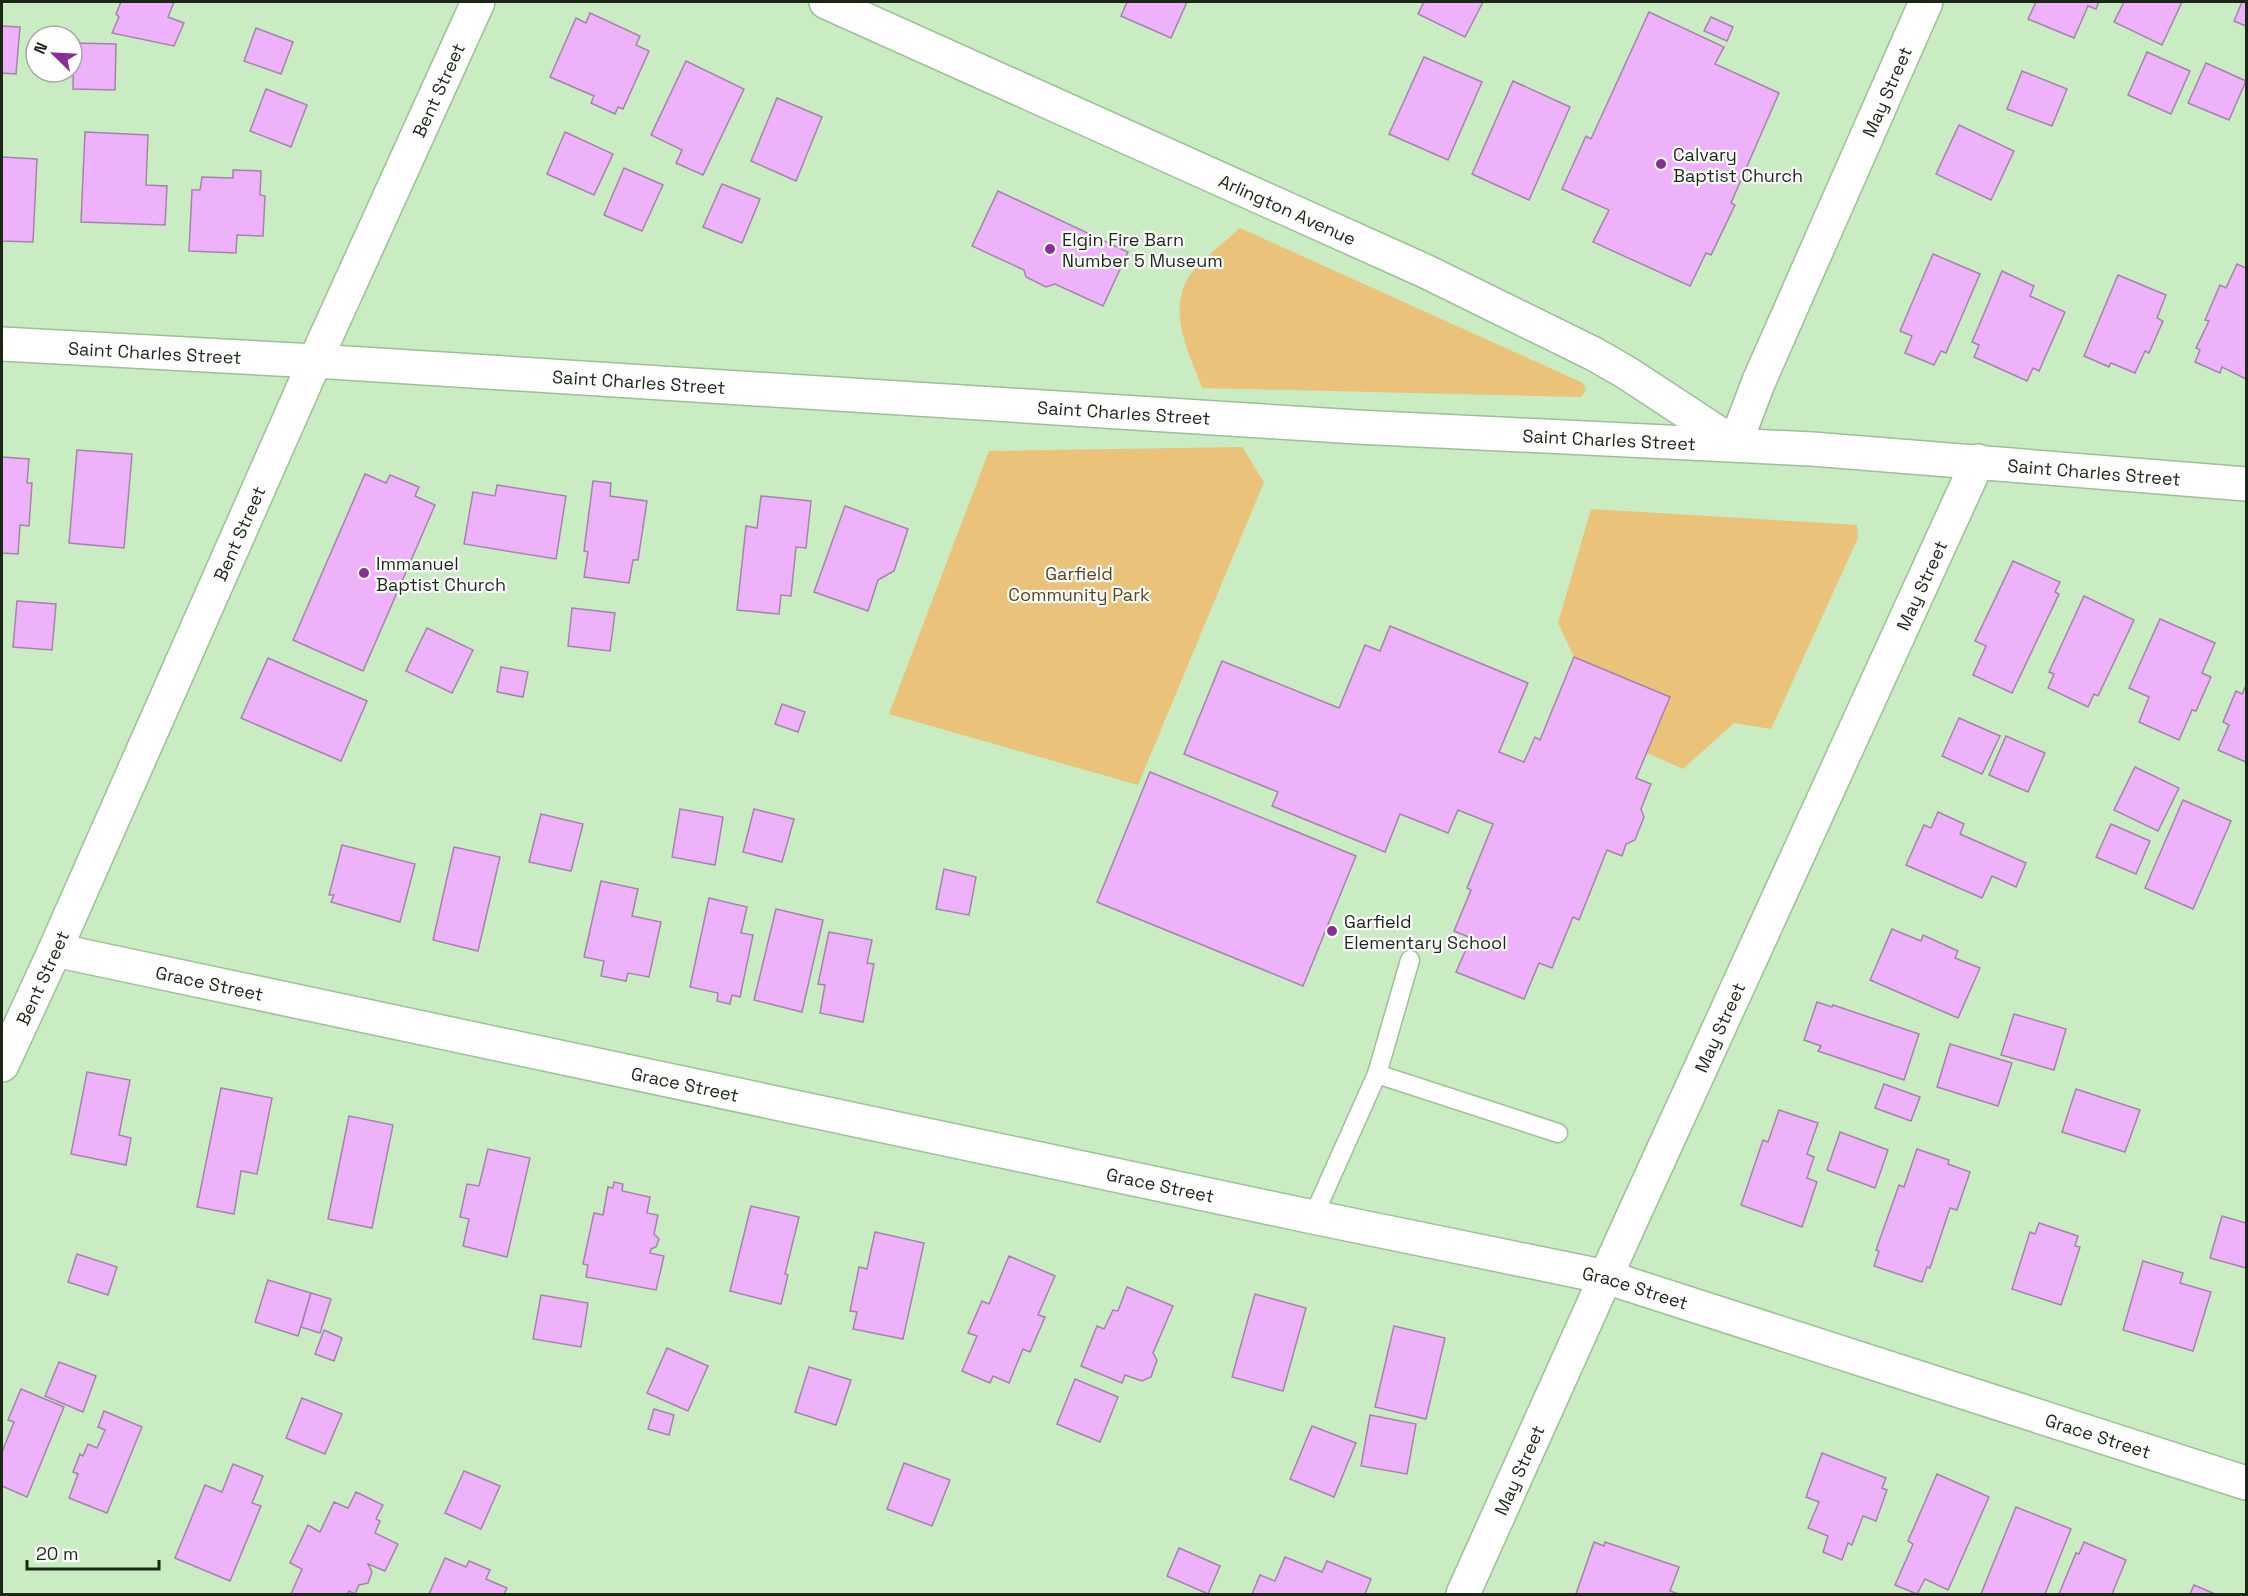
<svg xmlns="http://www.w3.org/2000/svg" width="2248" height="1596" font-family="'Space Grotesk',sans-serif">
<rect width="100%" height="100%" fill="#c9ecc3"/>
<g fill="#ebc27a">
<path d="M1240,228l343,155 3,7 -5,7 -379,-9c-13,-36 -35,-75 -13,-112 8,-12 39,-37 51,-48z"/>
<polygon points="1242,447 1264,482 1138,785 889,714 989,451"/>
<polygon points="1591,509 1857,525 1858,538 1771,729 1734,723 1683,769 1647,753 1670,697 1574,657 1558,623"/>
</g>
<g fill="#edb2f9" stroke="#a584ab" stroke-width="1.5">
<polygon points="121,2 174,2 168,17 184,23 174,46 112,33 119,17 116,14"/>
<polygon points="1127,2 1187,2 1171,38 1121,16"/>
<polygon points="1424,2 1483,2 1465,37 1418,14"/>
<polygon points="2036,2 2099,2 2096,9 2088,6 2074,38 2028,19"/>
<polygon points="2124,2 2182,2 2162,45 2114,22"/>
<polygon points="2242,2 2246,2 2246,26 2234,21"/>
<polygon points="1649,12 1724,47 1715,64 1779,93 1731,203 1735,205 1711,255 1706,253 1690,286 1593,242 1609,210 1562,189 1586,136 1591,139"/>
<polygon points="590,13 640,36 636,45 649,51 623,109 618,107 615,114 591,103 594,96 550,77 576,18 586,23"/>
<polygon points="1711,17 1733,27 1727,41 1704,31"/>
<polygon points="2,26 20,27 16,74 2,73"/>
<polygon points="256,28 293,42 281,74 244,61"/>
<polygon points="74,43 116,44 115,90 73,89"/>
<polygon points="2147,52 2190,71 2171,114 2128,95"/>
<polygon points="1424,57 1482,82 1448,160 1389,134"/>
<polygon points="686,61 744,89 703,175 676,163 682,150 651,135"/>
<polygon points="2206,63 2246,81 2229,120 2188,103"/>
<polygon points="2022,71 2067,89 2052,126 2007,109"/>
<polygon points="1513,81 1570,107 1529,200 1472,174"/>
<polygon points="266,89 307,105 291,147 250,131"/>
<polygon points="777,98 822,117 796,181 751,161"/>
<polygon points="1959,125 2014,151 1991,200 1936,174"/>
<polygon points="85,132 148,135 146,185 167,186 165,225 81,222"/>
<polygon points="565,132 613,154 594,195 547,174"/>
<polygon points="2,157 37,159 33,242 2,241"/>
<polygon points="624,168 663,185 642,231 604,215"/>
<polygon points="233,170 261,171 260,195 265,196 263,236 237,235 236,253 189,251 192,190 200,190 202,177 233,178"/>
<polygon points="722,184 760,199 742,243 703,227"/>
<polygon points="998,191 1128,252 1103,306 1055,284 1046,287 1026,277 1024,270 972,246"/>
<polygon points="1933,254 1980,274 1946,353 1941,351 1934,365 1905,353 1912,336 1900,331"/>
<polygon points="2237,264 2246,268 2246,379 2222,367 2220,373 2195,362 2200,350 2196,348 2209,321 2205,320 2220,285 2226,288"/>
<polygon points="2002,271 2034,286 2030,296 2065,312 2039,371 2033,368 2027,381 1974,357 1979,345 1972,342"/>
<polygon points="2118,275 2166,295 2157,318 2163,321 2149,353 2145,351 2135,373 2111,363 2109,367 2084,356"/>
<polygon points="77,450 132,454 124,548 69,543"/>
<polygon points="2,457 29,459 27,483 32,483 29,526 20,525 18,554 2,553"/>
<polygon points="365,474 386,483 390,475 419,487 415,496 435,505 363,671 293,640"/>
<polygon points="593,481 611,483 610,496 647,501 638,560 633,560 629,583 584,577 588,552 584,551"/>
<polygon points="497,485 566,496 556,559 464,544 473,492 495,496"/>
<polygon points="761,496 811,501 806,548 796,547 791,596 781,595 779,614 737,610 746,526 757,528"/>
<polygon points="845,506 908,529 894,571 878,580 868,611 814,592"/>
<polygon points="2013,561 2060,582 2055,592 2059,594 2012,693 1973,675 1986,646 1975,641"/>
<polygon points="2084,596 2134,620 2098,696 2094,694 2088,707 2048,688 2054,674 2049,672"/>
<polygon points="17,601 56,604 52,650 13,647"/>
<polygon points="572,608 615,613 610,651 568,646"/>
<polygon points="2160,619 2215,643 2202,673 2211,677 2196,711 2192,710 2179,740 2139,722 2149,697 2129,688"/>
<polygon points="1390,626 1528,683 1499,752 1524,762 1535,737 1540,740 1574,657 1670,697 1636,778 1651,784 1641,809 1644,817 1635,840 1626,844 1622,856 1607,850 1579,920 1573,917 1552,968 1539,963 1524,999 1456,972 1471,938 1454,931 1471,890 1467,888 1493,824 1458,810 1448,833 1400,814 1385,852 1272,806 1278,792 1184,754 1222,661 1339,708 1365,645 1380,651"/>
<polygon points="427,628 473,650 452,693 406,671"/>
<polygon points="268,658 367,701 341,761 241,718"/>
<polygon points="501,667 528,672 523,697 497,692"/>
<polygon points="2246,685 2246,762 2218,750 2229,725 2223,722 2236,691 2242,694"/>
<polygon points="782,704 805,712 798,732 775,724"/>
<polygon points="1959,718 2000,736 1982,774 1942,756"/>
<polygon points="2006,736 2045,753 2028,792 1989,775"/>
<polygon points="2135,767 2179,788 2158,831 2114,810"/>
<polygon points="1150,772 1356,856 1303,986 1097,902"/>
<polygon points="2183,800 2231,821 2193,909 2145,888"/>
<polygon points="680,809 723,817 715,865 672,857"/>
<polygon points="754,809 794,819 782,862 743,852"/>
<polygon points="1938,812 1964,824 1960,834 2026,863 2016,887 1992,876 1982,898 1906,865 1924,825 1931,828"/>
<polygon points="541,814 583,824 571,871 529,862"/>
<polygon points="2111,824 2150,841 2136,874 2096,857"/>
<polygon points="342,845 415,864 400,922 331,902 334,895 329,895"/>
<polygon points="454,847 500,857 478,951 433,940"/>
<polygon points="944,869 976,877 969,915 936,909"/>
<polygon points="601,881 638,889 632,916 661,922 649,977 628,973 626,981 601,976 604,961 584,957"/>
<polygon points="709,898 747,907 741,933 753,935 740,997 732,995 730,1004 717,1001 718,993 690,987"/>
<polygon points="776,909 823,920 802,1012 754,1000"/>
<polygon points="1892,929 1921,941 1923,935 1958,951 1955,958 1980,968 1958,1018 1870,980"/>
<polygon points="829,932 872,940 867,963 874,964 863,1022 820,1013 825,985 818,984"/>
<polygon points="1817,1002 1832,1007 1833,1005 1919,1034 1904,1080 1818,1051 1821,1046 1804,1040"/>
<polygon points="2014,1014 2066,1029 2054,1070 2001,1055"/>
<polygon points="1950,1044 2012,1063 1998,1106 1937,1087"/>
<polygon points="87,1072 130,1080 119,1135 131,1138 126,1165 71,1154"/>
<polygon points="1884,1084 1920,1097 1911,1121 1875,1108"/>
<polygon points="221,1088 272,1098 257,1174 241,1171 234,1214 197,1207"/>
<polygon points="2076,1089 2140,1110 2125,1152 2062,1132"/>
<polygon points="1779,1110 1818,1123 1807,1154 1814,1157 1807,1178 1817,1182 1802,1227 1741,1205 1763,1140 1768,1142"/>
<polygon points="349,1116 393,1125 372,1228 328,1219"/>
<polygon points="1840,1132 1888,1150 1875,1188 1827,1170"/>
<polygon points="488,1149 530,1158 507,1257 463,1246 469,1219 460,1217 467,1184 479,1186"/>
<polygon points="1917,1149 1949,1160 1948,1164 1970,1172 1957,1210 1950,1208 1930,1268 1927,1267 1922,1282 1874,1266 1879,1251 1876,1250 1899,1185 1904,1187"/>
<polygon points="614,1182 623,1184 622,1191 650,1197 647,1213 658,1215 654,1234 659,1239 656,1247 651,1249 650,1253 664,1256 656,1290 586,1277 588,1265 583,1264 594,1213 603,1215 608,1187 613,1188"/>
<polygon points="751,1206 799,1217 785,1274 788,1275 781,1304 730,1291"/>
<polygon points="2222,1216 2246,1223 2246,1268 2210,1258"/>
<polygon points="2039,1223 2078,1236 2075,1246 2080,1247 2061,1305 2012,1289 2030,1232 2035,1234"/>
<polygon points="875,1232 924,1243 903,1339 853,1329 857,1312 850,1311 859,1267 867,1269"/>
<polygon points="77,1254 117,1267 108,1295 68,1282"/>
<polygon points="1009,1256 1055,1276 1038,1315 1045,1317 1030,1352 1023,1349 1009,1383 993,1376 990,1383 962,1371 977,1336 968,1333 982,1301 989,1304"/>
<polygon points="2143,1261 2183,1273 2180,1283 2211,1292 2193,1351 2123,1330"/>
<polygon points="268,1280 311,1293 298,1336 255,1322"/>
<polygon points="1127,1287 1173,1306 1153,1353 1157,1360 1151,1377 1142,1381 1125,1375 1122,1383 1081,1366 1097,1326 1104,1329 1113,1310 1118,1311"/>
<polygon points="311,1293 331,1299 320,1333 301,1327"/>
<polygon points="1255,1294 1306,1308 1283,1391 1232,1377"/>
<polygon points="541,1295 588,1303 581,1347 533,1339"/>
<polygon points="1394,1326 1445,1338 1426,1419 1375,1407"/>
<polygon points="324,1330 342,1338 334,1361 315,1354"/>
<polygon points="667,1348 708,1366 688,1411 647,1393"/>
<polygon points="59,1362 96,1376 83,1412 45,1396"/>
<polygon points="809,1367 851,1380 836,1425 795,1412"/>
<polygon points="1075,1379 1118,1397 1100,1442 1057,1424"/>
<polygon points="21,1389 64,1407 27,1497 2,1486 2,1452 14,1422 8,1420"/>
<polygon points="302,1398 342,1414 325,1454 286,1438"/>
<polygon points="654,1409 674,1415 669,1435 648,1429"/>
<polygon points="104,1411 142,1427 107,1513 69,1498 78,1474 73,1472 80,1454 83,1456 88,1444 97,1448 105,1430 98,1427"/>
<polygon points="1370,1415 1416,1424 1407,1474 1361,1466"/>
<polygon points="1312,1426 1356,1443 1334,1497 1290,1479"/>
<polygon points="1822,1453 1886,1478 1882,1488 1887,1490 1876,1521 1863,1516 1852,1545 1848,1543 1842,1560 1823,1552 1828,1536 1808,1528 1819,1502 1806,1497"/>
<polygon points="904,1463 950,1480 932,1526 887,1509"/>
<polygon points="233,1464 263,1476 252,1503 261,1506 230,1581 175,1558 205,1485 222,1492"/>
<polygon points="464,1471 500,1486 481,1529 445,1513"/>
<polygon points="1937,1474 1989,1497 1948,1590 1925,1579 1917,1594 1895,1585 1913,1544 1908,1541"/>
<polygon points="356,1492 383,1505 376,1519 380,1521 375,1533 398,1544 385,1571 368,1564 372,1572 368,1583 359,1585 355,1594 349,1591 347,1594 291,1594 302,1569 290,1563 308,1525 320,1532 334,1502 348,1508"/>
<polygon points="2016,1507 2071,1529 2045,1594 1981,1594"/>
<polygon points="1594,1542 1604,1546 1605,1542 1679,1567 1670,1591 1679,1594 1576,1594"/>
<polygon points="2084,1542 2126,1560 2112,1594 2059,1594 2076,1553 2079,1554"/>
<polygon points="1179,1548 1220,1566 1208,1594 1167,1576"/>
<polygon points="1285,1557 1322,1572 1327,1561 1371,1579 1365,1594 1252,1594 1260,1575 1275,1581"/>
<polygon points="445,1558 466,1567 469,1561 490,1570 486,1579 507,1588 504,1594 429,1594"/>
<polygon points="2194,1585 2215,1594 2190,1594"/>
</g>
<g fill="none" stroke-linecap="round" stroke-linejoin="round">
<defs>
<g id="service">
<polyline points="1377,1074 1558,1133"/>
<polyline points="1313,1217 1377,1074 1410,960"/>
</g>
<g id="minor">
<path id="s1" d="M826,2l599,269 169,83 33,19 108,71 24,-63 167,-379"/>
<path id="s2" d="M2,344l313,17 1042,66 455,22 434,35"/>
<path id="s3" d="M55,950l1258,267 293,60 640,206"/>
<path id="s4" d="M2,1065l53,-115 260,-589 163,-359"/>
<path id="s5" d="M1463,1594l166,-369 349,-764"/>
</g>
</defs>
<use href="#service" stroke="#9dbf97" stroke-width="21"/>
<use href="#minor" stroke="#9dbf97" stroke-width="36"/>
<use href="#service" stroke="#fff" stroke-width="18"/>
<use href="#minor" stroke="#fff" stroke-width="33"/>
</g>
<g fill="#892e99" stroke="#fff" stroke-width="2">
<circle cx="1661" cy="164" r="6"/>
<circle cx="1050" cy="249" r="6"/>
<circle cx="364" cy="573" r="6"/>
<circle cx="1332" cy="931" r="6"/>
</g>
<g text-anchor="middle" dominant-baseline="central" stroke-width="4.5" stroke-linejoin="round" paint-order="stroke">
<g font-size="18" fill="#1a2717" stroke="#fff">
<text stroke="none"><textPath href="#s4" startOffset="1068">Bent Street</textPath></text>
<text stroke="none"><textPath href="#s1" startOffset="1396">May Street</textPath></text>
<text stroke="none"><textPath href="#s1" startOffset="506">Arlington Avenue</textPath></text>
<text stroke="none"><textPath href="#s2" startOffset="153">Saint Charles Street</textPath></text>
<text stroke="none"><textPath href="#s2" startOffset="638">Saint Charles Street</textPath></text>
<text stroke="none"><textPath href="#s2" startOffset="1124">Saint Charles Street</textPath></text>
<text stroke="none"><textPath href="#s2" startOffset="1610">Saint Charles Street</textPath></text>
<text stroke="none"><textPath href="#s2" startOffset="2096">Saint Charles Street</textPath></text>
<text stroke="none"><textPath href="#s4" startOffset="582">Bent Street</textPath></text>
<text stroke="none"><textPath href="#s5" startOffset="1108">May Street</textPath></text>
<text stroke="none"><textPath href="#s4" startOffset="96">Bent Street</textPath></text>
<text stroke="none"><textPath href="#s3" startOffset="158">Grace Street</textPath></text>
<text stroke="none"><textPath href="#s5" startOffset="622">May Street</textPath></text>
<text stroke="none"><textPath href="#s3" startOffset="644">Grace Street</textPath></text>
<text stroke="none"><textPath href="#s3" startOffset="1130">Grace Street</textPath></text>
<text stroke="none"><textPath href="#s3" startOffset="1616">Grace Street</textPath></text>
<text stroke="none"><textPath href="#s3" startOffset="2102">Grace Street</textPath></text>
<text stroke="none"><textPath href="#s5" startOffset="136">May Street</textPath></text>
</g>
<g font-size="18" fill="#1a2717" stroke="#fff" text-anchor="start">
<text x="1673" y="154">Calvary<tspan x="1673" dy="21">Baptist Church</tspan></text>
<text x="1062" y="239">Elgin Fire Barn<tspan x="1062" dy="21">Number 5 Museum</tspan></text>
<text x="376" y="563">Immanuel<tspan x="376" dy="21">Baptist Church</tspan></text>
<text x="1344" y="921">Garfield<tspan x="1344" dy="21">Elementary School</tspan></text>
</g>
<g font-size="18" fill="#5b4315" stroke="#fff">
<text x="1079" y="573">Garfield<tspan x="1079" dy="21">Community Park</tspan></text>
</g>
</g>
<rect width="2248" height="1596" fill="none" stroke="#1a2717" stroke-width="6"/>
<g transform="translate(54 54) rotate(294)"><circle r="28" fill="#ffffff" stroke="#a3a9a2" stroke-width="1.5"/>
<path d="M0-4.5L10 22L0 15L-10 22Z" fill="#892e99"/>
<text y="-9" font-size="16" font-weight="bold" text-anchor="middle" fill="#1a2717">N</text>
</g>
<path d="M27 1560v9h132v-9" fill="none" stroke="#1a2717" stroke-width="3"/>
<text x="36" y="1560" font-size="18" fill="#1a2717" stroke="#ffffff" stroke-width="4.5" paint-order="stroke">20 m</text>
</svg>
